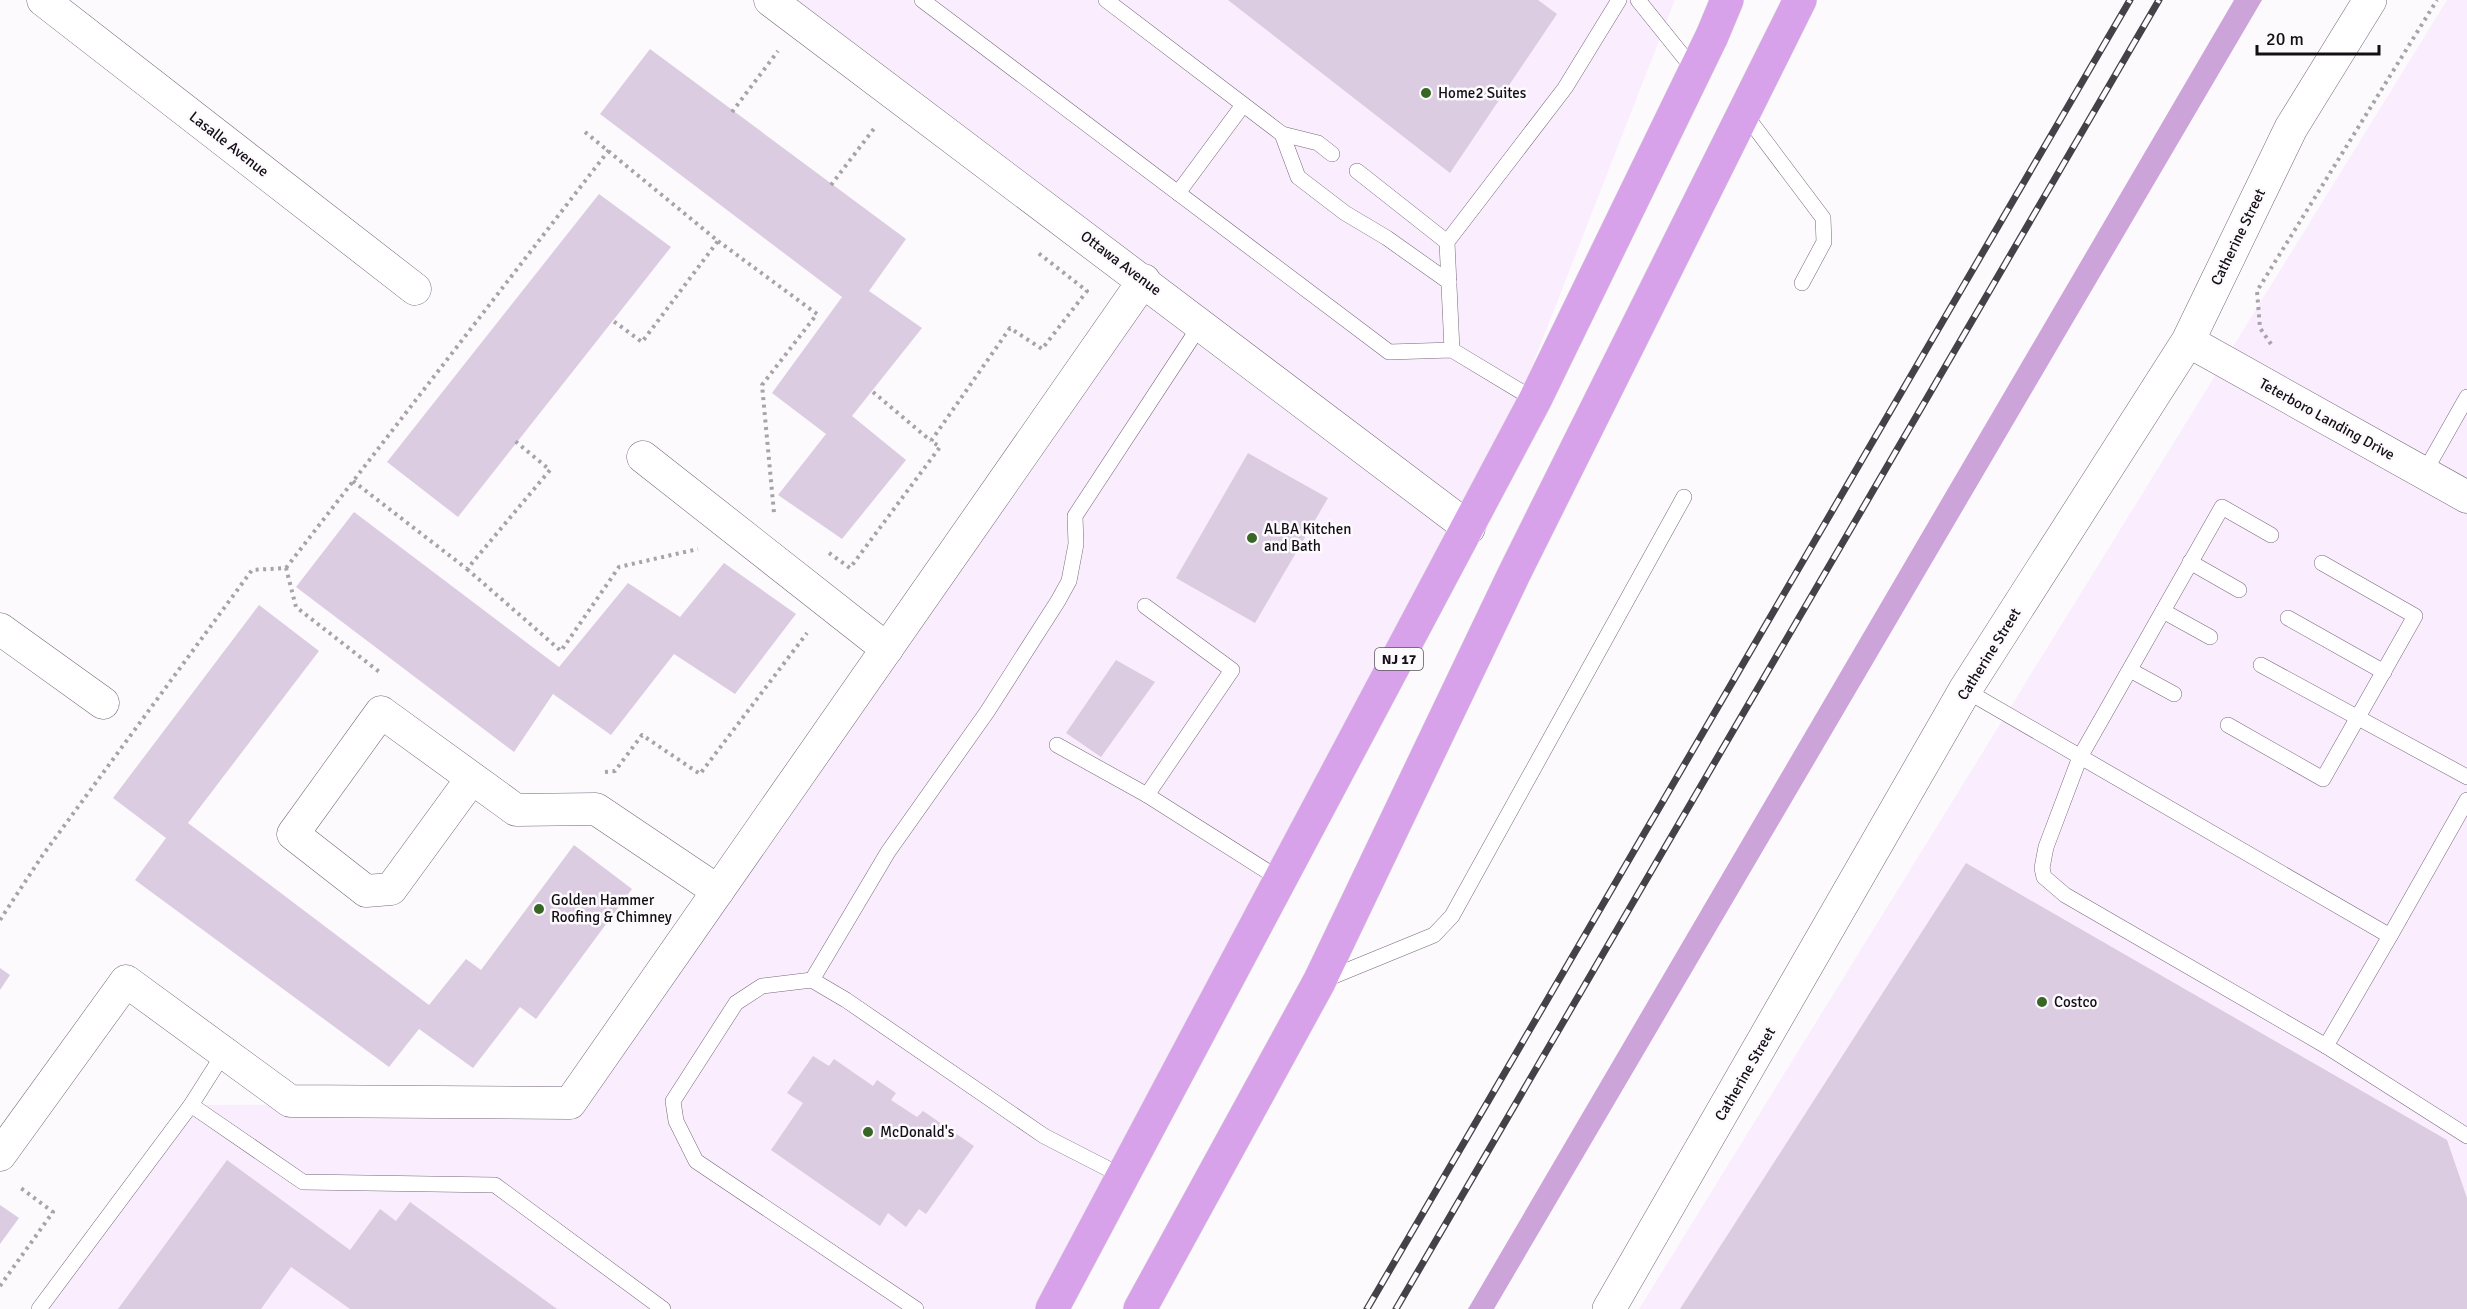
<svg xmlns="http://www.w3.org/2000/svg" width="2467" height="1309" font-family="Signika,sans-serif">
<rect width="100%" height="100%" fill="#fdfafe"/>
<g fill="#faeefe">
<polygon points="771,0 1675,0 1469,528 1034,1309 39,1309 191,1105 570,1103 1144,280"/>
<polygon points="2447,0 2467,0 2467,1309 1639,1309"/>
</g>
<polygon fill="#cca4da" points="2234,0 2262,0 1494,1309 1468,1309"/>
<g fill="#dbcce1">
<polygon points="1228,0 1538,0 1557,14 1450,173"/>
<polygon points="650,49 906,239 869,291 922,328 852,416 906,460 842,539 778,495 826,434 772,393 842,297 600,114"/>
<polygon points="599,194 671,247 458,517 387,462"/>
<polygon points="1248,453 1328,498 1255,623 1176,578"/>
<polygon points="354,512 559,667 628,583 680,617 724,563 796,614 735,694 674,654 611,735 553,694 514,752 296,587"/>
<polygon points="259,605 319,651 188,823 429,1005 466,959 481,970 574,845 632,889 536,1019 520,1007 473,1068 419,1029 389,1067 135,880 166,838 113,798"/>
<polygon points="1116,660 1155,682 1101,757 1066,733"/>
<polygon points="1966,863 2447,1140 2467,1198 2467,1309 1680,1309"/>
<polygon points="0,968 10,975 0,990"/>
<polygon points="813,1056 829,1066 834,1059 873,1086 877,1080 896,1093 891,1100 917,1117 923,1111 974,1146 926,1214 919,1209 906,1227 888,1213 880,1226 771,1150 803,1103 787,1093"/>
<polygon points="227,1160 350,1250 380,1209 396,1221 410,1202 557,1309 350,1309 291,1267 261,1309 118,1309"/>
<polygon points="0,1205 19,1218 0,1244"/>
</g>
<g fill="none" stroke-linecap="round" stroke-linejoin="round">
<defs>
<g id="service">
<polyline points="922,0 1389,352 1452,350 1535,400"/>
<polyline points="1106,0 1282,134 1298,177 1345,213 1387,238 1449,282"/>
<polyline points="1638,0 1695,71"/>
<polyline points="1744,113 1823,218 1824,242 1802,283"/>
<polyline points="1282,134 1318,143 1332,154"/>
<polyline points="1357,171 1447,242"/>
<polyline points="1178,193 1243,105"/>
<polyline points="1452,350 1447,242 1565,88 1619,0"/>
<polyline points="2424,473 2467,397"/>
<polyline points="2271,535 2222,507 2080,757 2046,847 2042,868 2044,877 2065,895 2326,1046"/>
<polyline points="2190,562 2239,590"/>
<polyline points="1145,606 1232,670 1147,795 1281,880"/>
<polyline points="2163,611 2210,637"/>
<polyline points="2288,618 2384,672"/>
<polyline points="2261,665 2467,777"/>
<polyline points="2130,670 2174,694"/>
<polyline points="1965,690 2390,936 2467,800"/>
<polyline points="2228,725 2323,779 2415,616 2322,563"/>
<polyline points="1057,745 1147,795"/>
<polyline points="2390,936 2326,1046 2467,1136"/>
<polyline points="812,980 888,852 987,712 1058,601 1069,581 1076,544 1075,516 1201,324"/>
<polyline points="1324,980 1434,935 1452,916 1684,497"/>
<polyline points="191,1105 224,1053"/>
<polyline points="39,1309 191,1105 303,1182 495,1185 663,1309"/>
<polyline points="916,1309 696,1161 676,1121 673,1101 736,1003 762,986 812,980 846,1000 1044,1136 1122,1176"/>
</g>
<g id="minor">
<polyline points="43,0 415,289"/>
<polyline points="770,0 1469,528"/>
<polyline points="2188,341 2467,497"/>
<polyline points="643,457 887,649"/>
<polyline points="0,629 103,703"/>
<polyline points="472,778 391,889 366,891 293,834 381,712 516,810 596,809 718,891"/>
<polyline points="0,1155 126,981 290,1101 570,1103 1144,280"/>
</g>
<polyline id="tertiary" points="1609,1309 1965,690 2188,341 2291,128 2370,0"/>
<g id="trunk">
<polyline points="1052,1309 1535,400 1712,36 1727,0"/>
<polyline points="1140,1309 1319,982 1514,574 1800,0"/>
</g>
</defs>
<use href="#service" stroke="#76697b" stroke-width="16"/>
<use href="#minor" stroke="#76697b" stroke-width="33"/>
<use href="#tertiary" stroke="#76697b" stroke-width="34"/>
<use href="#trunk" stroke="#d9d9da" stroke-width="34"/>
<g stroke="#a7a3a8" stroke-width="4" stroke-dasharray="3 4.5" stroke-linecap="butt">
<polyline points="732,112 778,51"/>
<polyline points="585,132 718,241 642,342 612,320"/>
<polyline points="831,185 876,126"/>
<polyline points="718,241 817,314 762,385 774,513"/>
<polyline points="2271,344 2260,328 2257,291 2437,0"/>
<polyline points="873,392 931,441"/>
<polyline points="353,481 467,569 550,470 515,441"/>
<polyline points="829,553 850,568 940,447 931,441 1010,328 1042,349 1087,291 1037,252"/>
<polyline points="286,568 609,150"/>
<polyline points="467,569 561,651 619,567 698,549"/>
<polyline points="605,772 615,771 642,735 700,774 807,633"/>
<polyline points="0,920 42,856 252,570 286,568 296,607 382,674"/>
<polyline points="0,1286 53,1212 18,1186"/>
</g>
<use href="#service" stroke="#fff" stroke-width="15"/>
<use href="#minor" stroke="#fff" stroke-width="32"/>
<use href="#tertiary" stroke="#fff" stroke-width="33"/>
<use href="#trunk" stroke="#d8a2ea" stroke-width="33"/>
<defs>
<g id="rail">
<polyline points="1367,1309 2130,0"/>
<polyline points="1396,1309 2159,0"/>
</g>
</defs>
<use href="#rail" stroke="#464148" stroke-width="7"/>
<use href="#rail" stroke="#fdfafe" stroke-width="4.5" stroke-dasharray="14" stroke-linecap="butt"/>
</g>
<g fill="#386625" stroke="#fdfafe" stroke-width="2">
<circle cx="1426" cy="93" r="6"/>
<circle cx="1252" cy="538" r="6"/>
<circle cx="539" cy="909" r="6"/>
<circle cx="2042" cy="1002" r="6"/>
<circle cx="868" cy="1132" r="6"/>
</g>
<g text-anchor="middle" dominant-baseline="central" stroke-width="5" stroke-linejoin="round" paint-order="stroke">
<rect fill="#fdfafe" stroke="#5a565c" stroke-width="1.5" x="1375" y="648" width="48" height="22" rx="4.5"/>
<g font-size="14" font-weight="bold" fill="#140f16">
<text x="1399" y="659">NJ 17</text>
</g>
<g font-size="15" fill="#140f16" stroke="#fdfafe" text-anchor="start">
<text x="1438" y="93">Home2 Suites</text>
<text x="1264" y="529">ALBA Kitchen<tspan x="1264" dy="17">and Bath</tspan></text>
<text x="551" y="900">Golden Hammer<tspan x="551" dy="17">Roofing &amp; Chimney</tspan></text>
<text x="2054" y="1002">Costco</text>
<text x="880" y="1132">McDonald's</text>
</g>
<g font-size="15" fill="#140f16" stroke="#fdfafe">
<text transform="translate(229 144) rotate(38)">Lasalle Avenue</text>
<text transform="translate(2238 237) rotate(-64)">Catherine Street</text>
<text transform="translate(1121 263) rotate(37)">Ottawa Avenue</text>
<text transform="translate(2327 419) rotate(29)">Teterboro Landing Drive</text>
<text transform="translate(1989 654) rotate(-58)">Catherine Street</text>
<text transform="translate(1745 1074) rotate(-60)">Catherine Street</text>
</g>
</g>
<path d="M2257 45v9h122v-9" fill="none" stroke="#140f16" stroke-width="3"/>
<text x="2266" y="45" font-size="18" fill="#140f16" stroke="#fdfafe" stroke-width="4.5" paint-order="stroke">20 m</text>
</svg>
